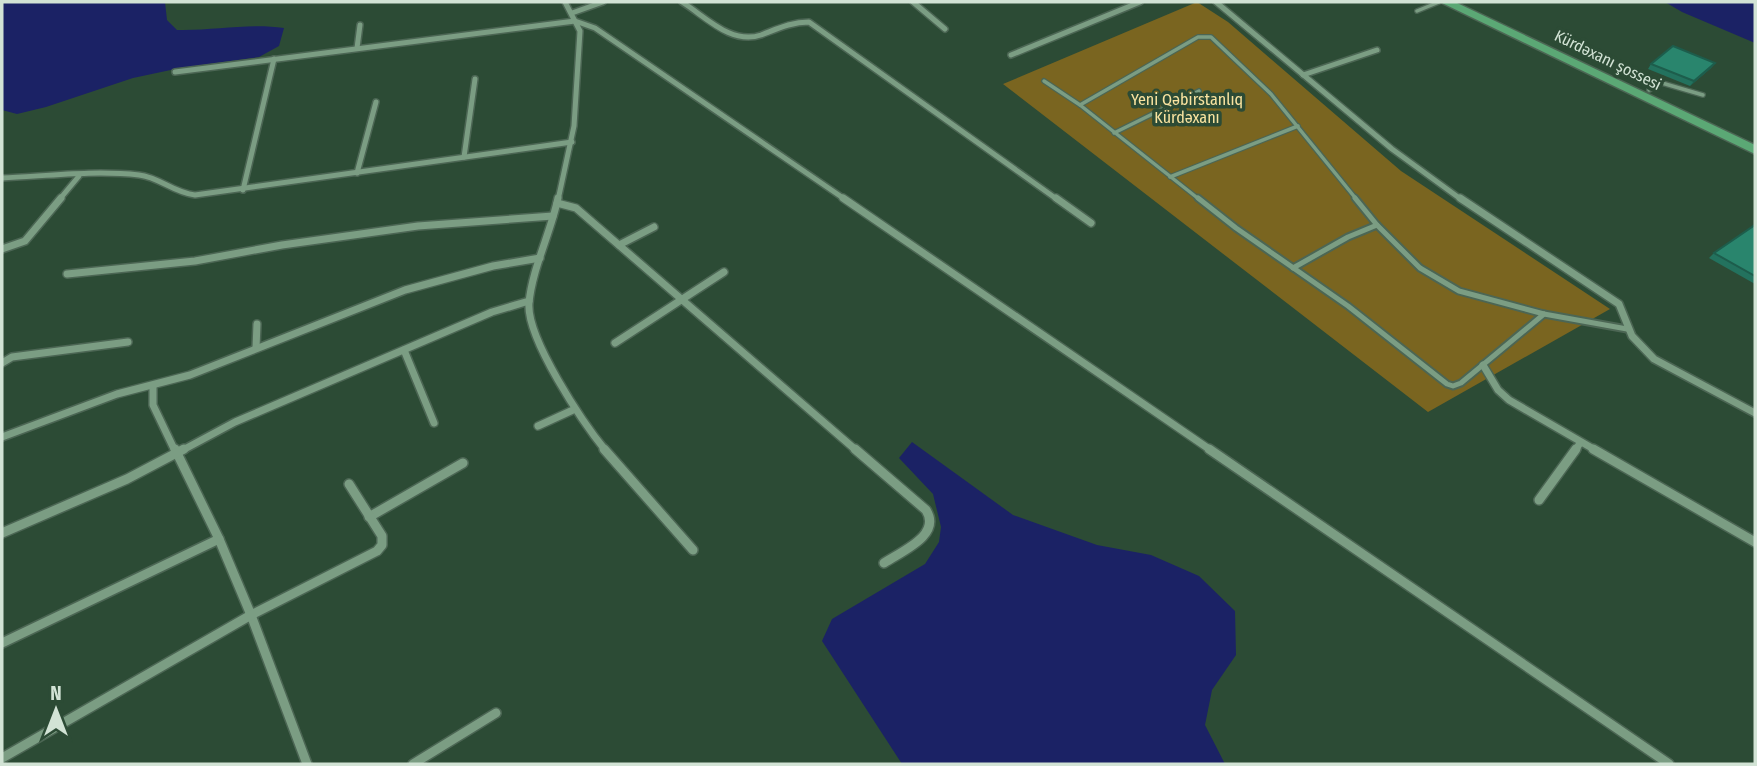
<svg xmlns="http://www.w3.org/2000/svg" width="1757" height="766" font-family="'Fira Sans Condensed',sans-serif">
<rect width="100%" height="100%" fill="#2c4b35"/>
<polygon fill="#7a6520" points="1197,2 1228,22 1401,171 1610,309 1428,412 1003,84"/>
<g fill="#1b2265">
<path d="M2,2h163l2,18 10,10c36,1 71,-7 107,-2l-5,18 -20,11 -79,11 -47,10 -87,29 -29,7 -15,-4z"/>
<polygon points="1665,2 1755,2 1755,43 1682,12"/>
<polygon points="912,442 1013,515 1097,545 1151,555 1199,576 1235,611 1236,655 1212,690 1205,725 1225,764 902,764 822,641 832,619 925,564 939,542 941,527 933,494 899,458"/>
</g>
<g fill="none" stroke-linecap="round" stroke-linejoin="round">
<defs>
<g id="lane-far1">
<polyline points="1417,11 1439,2"/>
<polyline points="1044,81 1080,105 1200,200"/>
<polyline points="1649,90 1662,83 1703,95"/>
<polyline points="1080,105 1198,37 1211,37 1271,94 1357,200"/>
<polyline points="1114,133 1199,91"/>
<polyline points="1170,177 1298,126"/>
</g>
<g id="lane">
<polyline points="1198,198 1236,228 1348,306 1447,384 1453,386 1461,383 1544,314"/>
<polyline points="1355,198 1377,225 1420,268 1459,291 1544,314 1627,329"/>
<polyline points="1293,268 1348,237 1377,225"/>
</g>
<g id="street-far2">
<path d="M682,2c24,15 49,43 79,33 16,-6 30,-13 48,-13l249,178"/>
<polyline points="913,2 945,29"/>
<polyline points="1216,2 1392,149 1462,200"/>
<polyline points="572,13 603,2"/>
<polyline points="357,48 360,25"/>
<polyline points="1011,55 1140,2"/>
<polyline points="175,72 575,21 595,28 846,200"/>
<polyline points="1303,75 1377,50"/>
<polyline points="464,157 475,79"/>
<polyline points="357,173 376,102"/>
<path d="M2,178c45,-2 92,-8 137,-3 20,2 35,18 56,20l377,-53"/>
<polyline points="243,190 274,59"/>
<polyline points="59,200 79,176"/>
<polyline points="558,200 574,126 580,31 565,2"/>
</g>
<g id="street-far1">
<path d="M558,198c-7,34 -26,71 -29,105 -3,35 54,120 77,148"/>
<polyline points="843,198 1212,451"/>
<polyline points="1056,198 1091,223"/>
<polyline points="1460,198 1619,304 1632,336 1654,359 1755,413"/>
<polyline points="557,203 576,208 857,451"/>
<polyline points="619,245 654,227"/>
<polyline points="2,249 25,241 61,198"/>
<polyline points="67,274 195,261 282,245 418,226 553,216"/>
<polyline points="615,343 724,272"/>
<polyline points="256,348 257,324"/>
<polyline points="404,350 434,423"/>
<polyline points="2,363 12,357 128,342"/>
<polyline points="1483,365 1498,390 1509,400 1597,451"/>
<polyline points="153,386 153,405 175,451"/>
<polyline points="538,426 573,410"/>
<polyline points="2,437 117,394 190,375 405,290 493,266 540,258"/>
<polyline points="181,451 235,422 492,312 529,301"/>
<polyline points="1575,451 1580,443"/>
</g>
<g id="street">
<polyline points="175,449 219,539 251,615 307,764"/>
<polyline points="604,449 693,550"/>
<path d="M855,449l71,61c16,25 -24,41 -42,53"/>
<polyline points="1209,449 1669,764"/>
<polyline points="1593,449 1755,542"/>
<polyline points="1539,500 1576,449"/>
<polyline points="369,517 463,463"/>
<polyline points="2,533 127,479 184,449"/>
<polyline points="2,643 219,539"/>
<polyline points="2,758 251,615 377,551 382,545 382,536 349,484"/>
<polyline points="413,764 496,713"/>
</g>
<polygon id="primary" points="1440,2 1455,2 1755,145 1755,154"/>
</defs>
<use href="#lane-far1" stroke="#4c6654" stroke-width="6"/>
<use href="#lane" stroke="#4c6654" stroke-width="9"/>
<use href="#street-far2" stroke="#4c6654" stroke-width="8"/>
<use href="#street-far1" stroke="#4c6654" stroke-width="10"/>
<use href="#street" stroke="#4c6654" stroke-width="12"/>
<use href="#primary" stroke="#4c6654" stroke-width="3"/>
<use href="#lane-far1" stroke="#7b9d83" stroke-width="3.5"/>
<use href="#lane" stroke="#7b9d83" stroke-width="5"/>
<use href="#street-far2" stroke="#7b9d83" stroke-width="5"/>
<use href="#street-far1" stroke="#7b9d83" stroke-width="7"/>
<use href="#street" stroke="#7b9d83" stroke-width="9"/>
<use href="#primary" fill="#5ba875" fill-rule="evenodd"/>
</g>
<g fill="#23725e">
<polygon points="1715,63 1711,68 1690,86 1648,69 1651,64"/>
<polygon points="1755,225 1755,284 1709,258 1714,253"/>
</g>
<polygon fill="#1d5d4c" points="1715,63 1711,68 1690,86 1694,81"/>
<g fill="#29856d" stroke="#1d5d4c" stroke-width="2">
<polygon points="1673,46 1715,63 1694,81 1651,64"/>
<polygon points="1755,225 1755,276 1714,253"/>
</g>
<g text-anchor="middle" dominant-baseline="central" stroke-width="7" stroke-linejoin="round" paint-order="stroke">
<g font-size="16" fill="#d2e3d5" stroke="#2c4b35">
<text transform="translate(1608 60) rotate(26)">Kürdəxanı şossesi</text>
</g>
<g font-size="16" fill="#f9e3a0" stroke="#2c4b35">
<text x="1187" y="99">Yeni Qəbirstanlıq<tspan x="1187" dy="18">Kürdəxanı</tspan></text>
</g>
</g>
<rect width="1757" height="766" fill="none" stroke="#d2e3d5" stroke-width="7"/>
<g transform="translate(56 710)" stroke="#2c4b35" stroke-width="5" paint-order="stroke">
<path d="M0-5L12 26L0 18L-12 26Z" fill="#d2e3d5"/>
<text y="-10" font-size="19" font-weight="bold" text-anchor="middle" fill="#d2e3d5">N</text>
</g>
</svg>
